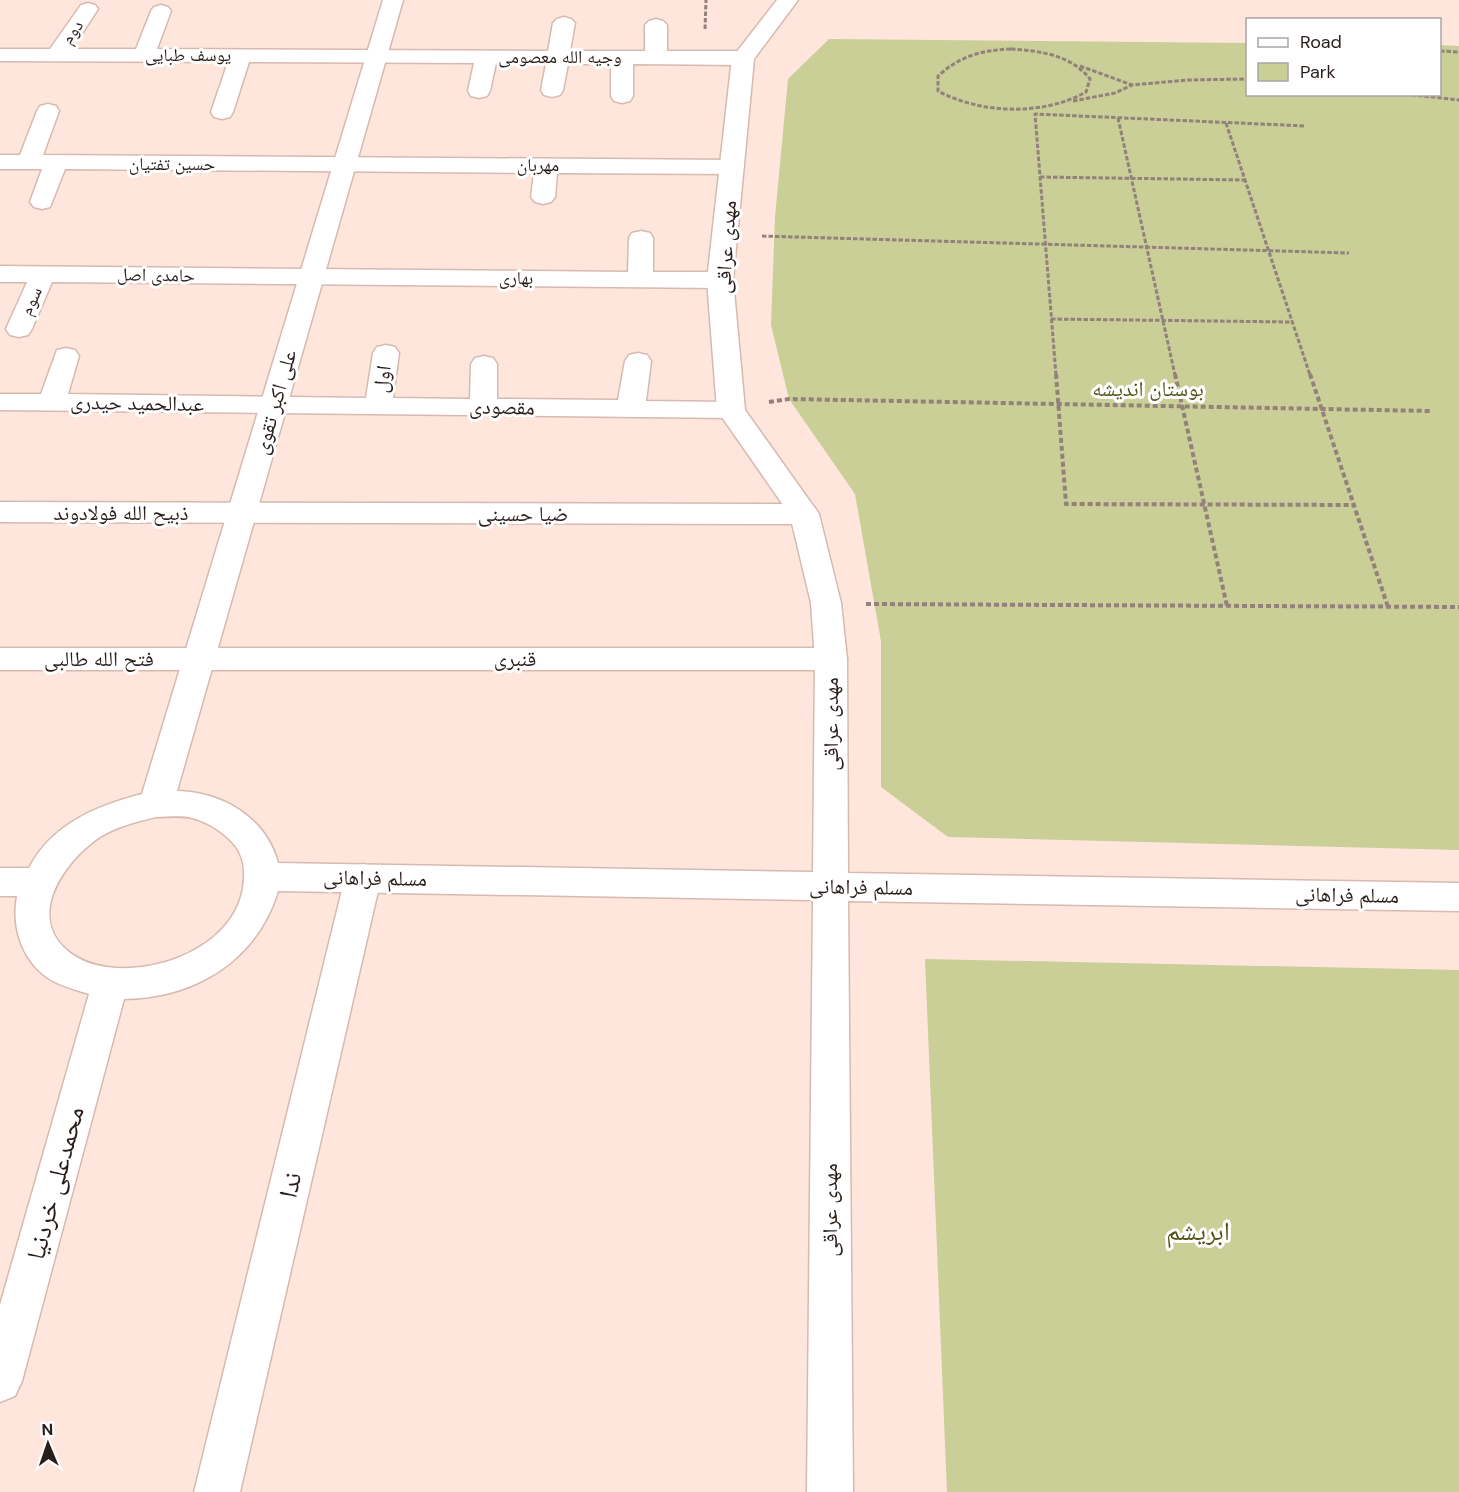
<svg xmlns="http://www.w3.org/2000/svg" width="1459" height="1492" font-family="'DM Sans','Noto Naskh Arabic',sans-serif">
<rect width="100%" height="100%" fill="#fee6dd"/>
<g fill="#c9cf97">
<polygon points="829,39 1247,43 1248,94 1440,94 1440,45 1459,46 1459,850 948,837 881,787 881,641 855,494 789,399 771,325 775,217 788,79"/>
<polygon points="925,959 1459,970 1459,1492 947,1492"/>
</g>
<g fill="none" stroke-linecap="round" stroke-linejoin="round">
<defs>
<g id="street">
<polygon points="88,3 95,5 98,9 72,49 136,49 151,11 154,7 161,5 168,7 171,11 157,49 548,51 553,23 557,19 564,17 571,19 575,23 570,51 645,51 645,25 649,21 656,19 663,21 667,25 667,51 743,51 751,53 754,58 751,63 743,65 633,64 633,96 630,101 622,103 614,101 611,96 611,64 568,64 563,90 560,95 552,97 544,95 541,90 546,64 496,63 490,91 487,96 479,98 471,96 468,91 474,63 249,62 233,112 230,117 222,119 214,117 211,112 228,62 0,61 0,49 50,49 81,5"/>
<polygon points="48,104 56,106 59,111 43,155 732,160 740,162 744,167 740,172 732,174 557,173 555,197 551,202 543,204 535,202 531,197 534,173 65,169 50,207 42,209 34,207 30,202 42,169 0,169 0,155 20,155 37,111 40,106"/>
<polygon points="641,231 650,233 653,238 653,272 720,272 729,275 733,280 729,285 720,288 52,282 32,329 28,335 19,337 10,335 6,329 27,282 0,282 0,266 628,272 629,238 632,233"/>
<polygon points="386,345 395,347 399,353 393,398 470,399 471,364 475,358 484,356 493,358 497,364 497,399 618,400 625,361 629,355 638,353 647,355 651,361 646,401 731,402 741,404 745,410 741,416 731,418 0,410 0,394 41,394 57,350 66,348 75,350 79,356 68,394 366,398 373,353 377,347"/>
<polygon points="0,502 804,504 814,507 819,514 814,521 804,524 0,522"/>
<polygon points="0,648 831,648 842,651 847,659 842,667 831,670 0,670"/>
<polygon points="363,864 375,868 381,878 240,1492 194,1492 345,878 351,868"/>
</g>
<path id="secondary" d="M383,0h20l-226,791c46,1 89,27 101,72l535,9 2,-213 -4,-56 -21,-88 -73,-105 -10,-130 25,-222 45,-58h21l-44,59 -21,221 12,130 74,104 22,89 6,56 1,214 611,10v28l-611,-10 5,591h-46l6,-592 -535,-9c-21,69 -82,107 -154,108l-102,382 -7,15 -15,6v-97l89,-311c-12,-4 -25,-7 -36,-13 -30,-17 -42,-52 -36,-85h-17v-28h29c23,-44 67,-62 113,-74zM156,817c12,0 25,-2 36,1 13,3 26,11 36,20 12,11 17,23 16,40 -2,64 -82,97 -137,89 -15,-2 -26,-6 -38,-15 -43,-34 -7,-88 28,-113 17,-12 39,-17 59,-22z"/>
</defs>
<use href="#street" stroke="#d7b9af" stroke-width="3"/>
<use href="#secondary" stroke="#d7b9af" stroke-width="3"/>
<g stroke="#93817b" stroke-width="3" stroke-dasharray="4.5 2" stroke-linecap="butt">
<polyline points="705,29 706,0"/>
<path d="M1011,49c30,2 60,6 79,30l-4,13c-43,24 -105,22 -148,-1v-15c22,-20 44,-26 73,-27z"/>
<polyline points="1440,51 1459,52"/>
<polyline points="1080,66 1132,85"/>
<polyline points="1405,94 1459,100"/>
<polyline points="1073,101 1115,93 1132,85 1188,80 1248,79"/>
<polyline points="1118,118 1175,375"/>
<polyline points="1226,123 1310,375"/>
<polyline points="1040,177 1245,180"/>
<polyline points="762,236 1349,253"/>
<polyline points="1051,319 1293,322"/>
<polyline points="1056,375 1035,114 1306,126"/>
</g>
<g stroke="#93817b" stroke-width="4" stroke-dasharray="5 3" stroke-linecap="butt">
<polyline points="1056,374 1066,504 1354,505"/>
<polyline points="1175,374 1227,606"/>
<polyline points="1310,374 1388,607"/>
<polyline points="769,402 789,399 1430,411"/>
<polyline points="866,604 1459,607"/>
</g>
<use href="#street" fill="#fff" fill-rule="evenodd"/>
<use href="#secondary" fill="#fff" fill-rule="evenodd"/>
</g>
<g text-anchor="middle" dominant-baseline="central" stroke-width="6" stroke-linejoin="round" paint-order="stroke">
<g font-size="18" fill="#291e1a" stroke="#fff">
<text transform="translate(72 32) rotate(-56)">دوم</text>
<text x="188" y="55">یوسف طبایی</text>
<text x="560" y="57">وجیه الله معصومی</text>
<text x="172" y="164">حسین تفتیان</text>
<text x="538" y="165">مهربان</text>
<text transform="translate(156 275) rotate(1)">حامدی اصل</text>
<text x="516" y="278">بهاری</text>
<text transform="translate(31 301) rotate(-66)">سوم</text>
</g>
<g font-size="21" fill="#291e1a" stroke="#fff">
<text transform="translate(726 247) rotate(-86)">مهدی عراقی</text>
<text transform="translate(382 379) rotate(-81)">اول</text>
<text transform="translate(275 402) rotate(-74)">علی اکبر تقوی</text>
<text transform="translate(137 403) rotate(1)">عبدالحمید حیدری</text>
<text transform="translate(502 407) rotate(1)">مقصودی</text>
<text x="121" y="513">ذبیح الله فولادوند</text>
<text x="523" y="514">ضیا حسینی</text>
<text x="99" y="659">فتح الله طالبی</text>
<text x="515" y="659">قنبری</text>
<text transform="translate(831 724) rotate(-90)">مهدی عراقی</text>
<text transform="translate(375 878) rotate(1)">مسلم فراهانی</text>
<text transform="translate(861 887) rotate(1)">مسلم فراهانی</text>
<text transform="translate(1347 895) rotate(1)">مسلم فراهانی</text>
<text transform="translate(830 1210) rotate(-90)">مهدی عراقی</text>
</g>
<g font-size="21" fill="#525517" stroke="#fff">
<text x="1148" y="389">بوستان اندیشه</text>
</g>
<g font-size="26" fill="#291e1a" stroke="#fff">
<text transform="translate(55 1183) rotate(-75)">محمدعلی خردنیا</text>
<text transform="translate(290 1185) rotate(-77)">ندا</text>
</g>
<g font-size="26" fill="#525517" stroke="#fff">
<text x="1198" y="1231">ابریشم</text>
</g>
</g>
<rect x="1246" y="18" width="195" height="78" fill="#ffffff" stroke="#a9a5a3" stroke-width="1.5"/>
<rect x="1258" y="38" width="30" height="9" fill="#ffffff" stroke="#a9a5a3" stroke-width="1.5"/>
<text x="1300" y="48" font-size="18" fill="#291e1a">Road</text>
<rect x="1258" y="63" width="30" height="18" fill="#c9cf97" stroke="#a9a5a3" stroke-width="1.5"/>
<text x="1300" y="78" font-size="18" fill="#291e1a">Park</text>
<g transform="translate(48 1444) rotate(358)" stroke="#ffffff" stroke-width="4.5" paint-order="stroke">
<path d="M0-4.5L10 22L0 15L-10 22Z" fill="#291e1a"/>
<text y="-9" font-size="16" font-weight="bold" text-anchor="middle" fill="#291e1a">N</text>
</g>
</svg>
